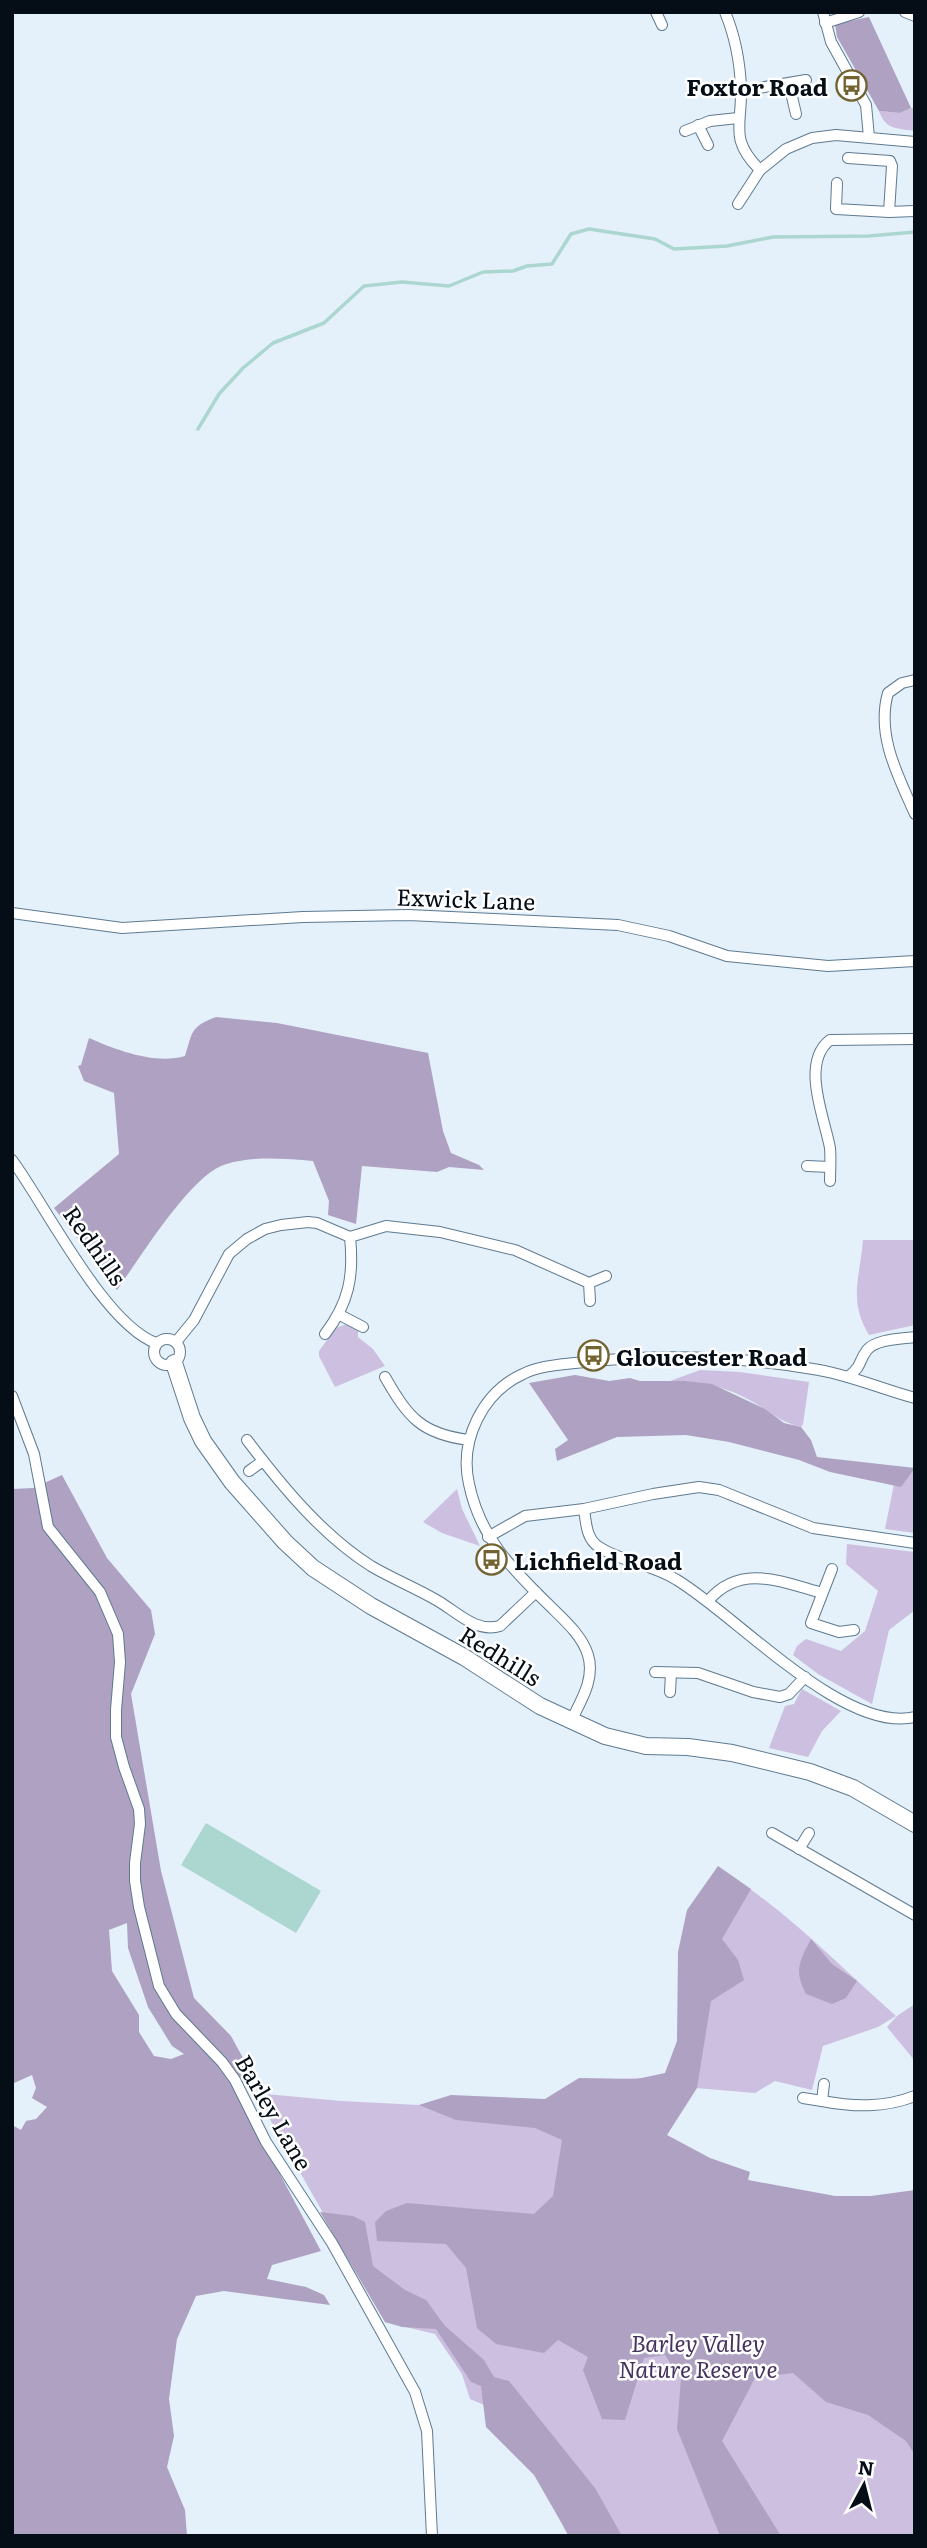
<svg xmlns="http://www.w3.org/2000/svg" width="927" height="2548" font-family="Literata,serif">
<rect width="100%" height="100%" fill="#e4f0fa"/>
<g fill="#ccbfe0">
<path d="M911,108h4v23c-19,-3 -29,-1 -36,-20l21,2z"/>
<path d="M863,1240h52v85l-46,10c-21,-35 -9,-57 -6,-95z"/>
<polygon points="347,1324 358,1330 358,1337 373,1349 385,1366 335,1387 319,1356 319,1351 336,1328"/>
<path d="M700,1370l40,2 69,10 -6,42 -2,3c-16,-4 -25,-10 -38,-19 -28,-19 -60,-28 -93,-27z"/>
<polygon points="915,1468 915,1533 885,1529 894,1484 901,1486"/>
<polygon points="457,1489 462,1509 480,1546 442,1533 423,1522"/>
<polygon points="847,1544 915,1552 915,1610 889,1630 872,1704 818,1674 793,1655 797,1646 806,1639 841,1651 865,1631 878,1591 846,1564"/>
<polygon points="802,1689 841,1711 822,1731 808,1757 769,1748 785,1706 794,1704"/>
<path d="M722,1870c64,40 117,96 174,146l-18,11 -55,19 -11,44 -37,-9 -20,12 -59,-5 -30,47 36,24 139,62 74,-28v343h-347l-60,-121 -38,-16 -8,-25 -27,-40 -50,-12 -130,-229 86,8 78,4h117l43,-24 84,-4 19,-38z"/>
<polygon points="915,2004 915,2061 887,2027 897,2016"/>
</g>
<g fill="#aea1c1" fill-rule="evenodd">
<polygon points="869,17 911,108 900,113 879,111 837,37 835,24"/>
<path d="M216,1017l61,6 151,30 15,78 8,22 28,12 5,5 -35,-3 -12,5 -75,-6 -6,58 -28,-9 1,-14 -16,-40c-29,-2 -65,-6 -92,5 -33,14 -82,93 -104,124l-63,-82 65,-54 -5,-61 -30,-12 -6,-15 3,-1 8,-27c27,12 67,27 96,18 8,-25 5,-29 31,-39z"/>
<polygon points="575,1375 609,1381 630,1378 640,1381 686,1381 712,1384 765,1409 784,1423 801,1427 811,1440 817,1457 915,1468 901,1487 830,1472 799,1460 729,1442 686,1435 617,1437 557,1461 555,1449 568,1440 529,1383"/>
<path d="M62,1475l45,83 44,52 4,24 -24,60 30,177 33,127 37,38 18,33 -12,25 84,157 -49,14 -5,14 39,8 18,8 6,10 -106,-14 -28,5 -19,43 -8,60 5,37 -7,31 18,43 2,26h-175v-411l9,5 5,-9 10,-2 11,-12 -15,-9 4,-10 -4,-13 -20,9v-595l21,-1zM127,1923l1,25 20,59 24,39 12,8 -13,5 -17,-3 -15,-24v-17l-27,-44 -3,-41z"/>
<polygon points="718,1866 751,1889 722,1939 738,1960 744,1980 711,2001 697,2088 667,2135 710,2158 750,2172 748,2180 835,2196 871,2196 915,2190 915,2455 906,2441 868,2415 826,2402 793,2373 755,2378 722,2441 781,2536 720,2536 677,2429 681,2379 665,2355 644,2358 625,2420 602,2419 583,2370 588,2357 558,2340 544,2353 496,2344 477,2328 466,2268 446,2244 377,2241 375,2222 386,2211 407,2203 534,2214 553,2196 562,2140 535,2128 456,2120 419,2105 451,2095 545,2099 579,2078 637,2079 665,2073 677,2041 678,1952 687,1910"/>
<path d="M811,1939l21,25 25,17 -11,17 -14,6 -26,-10c-12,-24 -7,-32 5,-55z"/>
<polygon points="320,2212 353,2216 365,2222 373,2266 405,2290 426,2300 445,2326 484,2360 494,2377 509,2381 595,2488 622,2536 569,2536 534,2475 486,2427 481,2386 471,2382 436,2329 402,2327 385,2322"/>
</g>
<polygon fill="#abd7d0" points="206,1823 321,1891 296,1933 181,1865"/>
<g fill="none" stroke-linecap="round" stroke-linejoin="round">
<polyline stroke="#abd7d0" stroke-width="3.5" points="198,429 219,394 243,368 273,343 324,323 364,286 402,282 449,286 483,272 513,271 527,266 552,264 571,234 589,229 655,239 674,249 727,246 773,237 869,236 915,232"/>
<defs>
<g id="street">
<polyline points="656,12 662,25"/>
<path d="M725,12c10,24 15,51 16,76 1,38 -12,51 19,82"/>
<polyline points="823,12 831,42 866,105 869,137"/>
<polyline points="905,12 915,16"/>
<polyline points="825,23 859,12"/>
<polyline points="789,84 796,114"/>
<polyline points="741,91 806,80"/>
<polyline points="698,125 708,145"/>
<polyline points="685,131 710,121 738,118"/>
<polyline points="848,158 890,161 892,166 889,212"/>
<polyline points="837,183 836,209 889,212 915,211"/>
<polyline points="738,204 760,170 786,149 812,138 836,135 915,142"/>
<path d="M915,680l-13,3 -14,10c-12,42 10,83 27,121"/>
<polyline points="12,913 122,928 303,917 408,915 618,925 669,936 727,956 828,966 915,961"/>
<path d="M12,1160c34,46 92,164 144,183"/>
<polyline points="807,1166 830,1167"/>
<path d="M830,1181c0,-11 1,-22 0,-33 -5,-29 -30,-85 0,-108l85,-1"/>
<polyline points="350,1237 386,1226 440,1232 515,1250 589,1283 590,1301"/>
<polyline points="589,1283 606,1276"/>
<polyline points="340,1315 363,1327"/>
<circle cx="167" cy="1352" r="13"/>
<path d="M176,1342l18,-22 35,-66 18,-15 18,-10 16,-4 27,-3 9,1 33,14c4,39 -1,66 -25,97"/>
<path d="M385,1377c23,40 36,57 84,63"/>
<path d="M848,1377c15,-12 10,-15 19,-27 9,-11 34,-11 48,-13"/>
<polyline points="12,1396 34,1454 48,1527 100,1592 118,1634 120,1662 116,1710 116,1737 124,1767 139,1809 140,1824 135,1863 135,1881 139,1907 159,1986 176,2014 222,2062 235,2080 266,2142 332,2243 415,2392 427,2431 432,2536"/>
<path d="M247,1440c35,46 75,95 124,126 22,13 45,22 67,35 19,11 38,32 62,25l36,-34"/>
<polyline points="249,1471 263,1461"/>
<path d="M584,1509c2,13 2,30 15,38 22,15 53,17 78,33 60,36 167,154 238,137"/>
<polyline points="488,1537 525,1516 584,1509 653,1494 699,1487 719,1490 813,1528 915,1543"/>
<polyline points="832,1569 811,1623 839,1632 854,1630"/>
<path d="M709,1600c32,-37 73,-18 113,-7"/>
<polyline points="655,1672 698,1673 753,1692 780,1697 789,1694 805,1677"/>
<polyline points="670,1692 671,1673"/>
<path d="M572,1719c10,-20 23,-41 16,-64 -6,-20 -25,-36 -39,-50 -38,-37 -69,-68 -80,-121 -10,-44 14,-92 54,-110 16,-8 35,-9 52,-11 78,-9 161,-7 238,6 35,5 68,20 102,29"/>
<polyline points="772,1833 915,1915"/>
<polyline points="799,1849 809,1833"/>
<path d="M824,2084l-2,17c32,6 62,7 93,-5"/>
<polyline points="803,2098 822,2101"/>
</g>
<polyline id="secondary" points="174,1363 192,1418 203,1441 232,1482 285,1542 313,1568 371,1606 464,1657 540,1706 605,1736 646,1746 688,1747 732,1753 810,1772 853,1788 915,1824"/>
</defs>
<use href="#street" stroke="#5e7a90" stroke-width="12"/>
<use href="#secondary" stroke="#5e7a90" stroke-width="18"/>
<use href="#street" stroke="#fff" stroke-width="10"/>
<use href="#secondary" stroke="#fff" stroke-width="16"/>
</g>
<defs>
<symbol id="bus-ring" viewBox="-11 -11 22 22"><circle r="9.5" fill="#fff" stroke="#726331" stroke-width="1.5"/><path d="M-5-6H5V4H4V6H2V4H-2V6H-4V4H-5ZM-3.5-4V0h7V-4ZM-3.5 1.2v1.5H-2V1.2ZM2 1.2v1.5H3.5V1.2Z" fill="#726331"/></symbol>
</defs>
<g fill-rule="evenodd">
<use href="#bus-ring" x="834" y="68" width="35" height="35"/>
<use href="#bus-ring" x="576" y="1338" width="35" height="35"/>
<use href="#bus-ring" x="474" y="1542" width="35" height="35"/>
</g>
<g text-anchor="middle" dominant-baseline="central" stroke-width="5" stroke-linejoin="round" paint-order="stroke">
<g font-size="23" font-weight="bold" fill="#050e17" stroke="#fff" text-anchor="start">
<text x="828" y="86" text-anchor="end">Foxtor Road</text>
<text x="616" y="1356">Gloucester Road</text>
<text x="514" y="1560">Lichfield Road</text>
</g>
<g font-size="23" fill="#050e17" stroke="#fff">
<text transform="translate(466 898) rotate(2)">Exwick Lane</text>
<text transform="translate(96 1245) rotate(55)">Redhills</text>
<text transform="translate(501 1655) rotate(32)">Redhills</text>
<text transform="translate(275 2112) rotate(60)">Barley Lane</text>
</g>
<g font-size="23" font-style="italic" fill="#46325f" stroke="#fff">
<text x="698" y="2342">Barley Valley<tspan x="698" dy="26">Nature Reserve</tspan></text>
</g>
</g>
<rect width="927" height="2548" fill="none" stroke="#050e17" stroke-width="28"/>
<g transform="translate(864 2485) rotate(7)" stroke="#ffffff" stroke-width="5" paint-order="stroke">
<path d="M0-5L12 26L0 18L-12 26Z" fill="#050e17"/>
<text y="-10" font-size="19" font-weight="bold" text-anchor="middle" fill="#050e17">N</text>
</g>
</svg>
